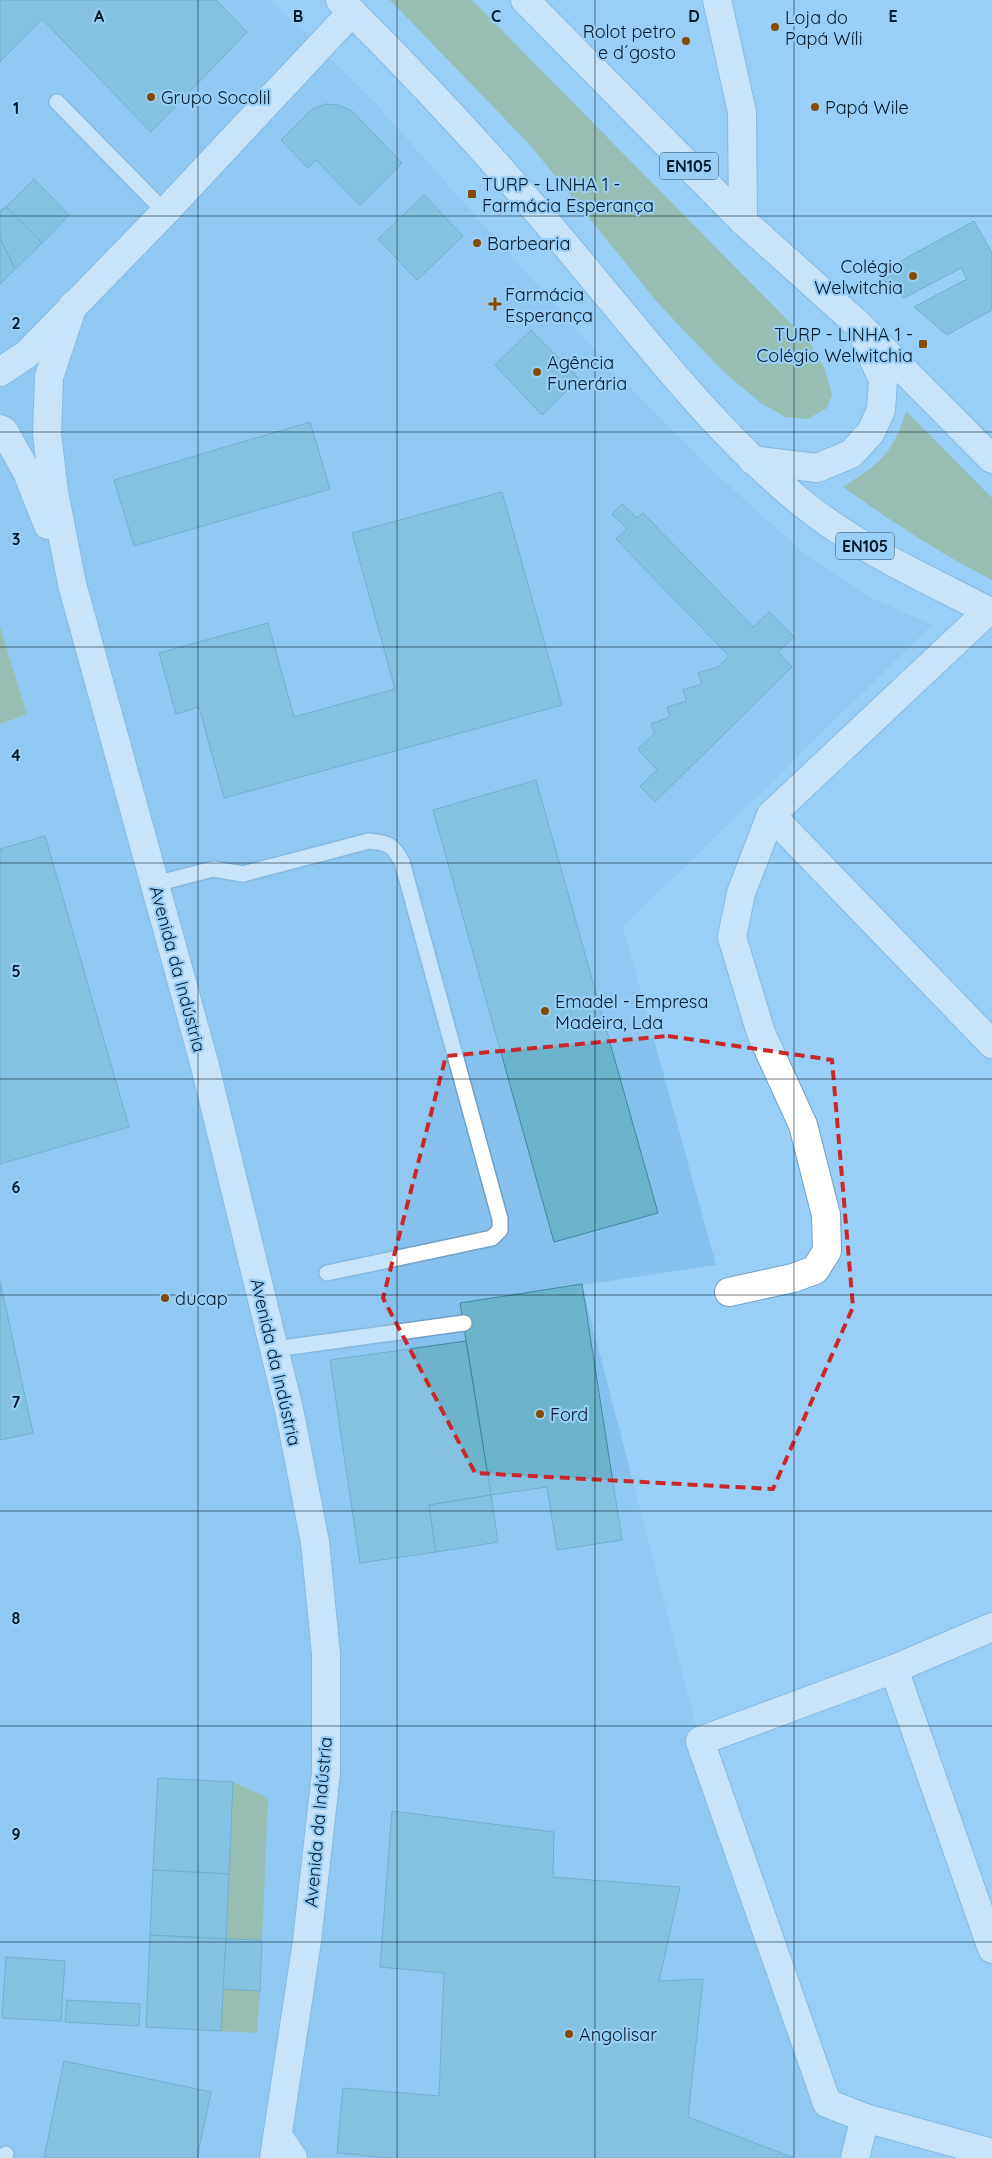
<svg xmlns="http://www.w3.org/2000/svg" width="992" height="2158" font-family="Quicksand,sans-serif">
<rect width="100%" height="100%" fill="#99cef6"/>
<polygon fill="#86c0ec" points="0,0 271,0 376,104 613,370 716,474 807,556 872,598 932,625 623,927 716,1265 582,1285 700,1741 827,2103 865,2118 855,2158 0,2158"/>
<g fill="#95aa5f">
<polygon points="390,0 472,0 809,342 825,369 832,395 827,408 808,419 785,417 761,403 725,373 690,337 658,303 530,145"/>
<path d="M906,411l86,87v82c-53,-27 -101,-59 -149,-93 36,-23 51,-34 63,-76z"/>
<polygon points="0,627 27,714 0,724"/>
<polygon points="233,1782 268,1798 262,1940 226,1939"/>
<polygon points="223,1989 260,1991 257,2033 221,2031"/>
</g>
<g fill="#6db3cb" stroke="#41889e">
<polygon points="0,0 216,0 247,32 151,132 42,19 0,62"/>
<polygon points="325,104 338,105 352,111 402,163 360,205 316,160 308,168 281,140 311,110"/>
<polygon points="34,179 69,215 42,243 6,207"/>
<polygon points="424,195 463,236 417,280 378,239"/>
<polygon points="6,207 42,243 15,269 0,238 0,211"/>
<polygon points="974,221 992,253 992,310 947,335 914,307 967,279 961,268 904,298 877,274"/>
<polygon points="0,238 15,269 0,284"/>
<polygon points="531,330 579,379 542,415 495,365"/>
<polygon points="310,422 330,489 134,546 114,480"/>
<polygon points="502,492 562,705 224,798 199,707 176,714 159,653 268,623 294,717 395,689 352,533"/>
<polygon points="622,504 637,518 643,513 753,627 769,612 794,637 778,652 792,667 655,802 640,786 657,770 638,749 655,733 651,724 670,717 667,707 687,701 683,690 702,684 698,673 718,667 729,656 616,539 627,529 612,514"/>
<polygon points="536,780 658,1213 554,1242 433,810"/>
<polygon points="45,836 129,1127 0,1164 0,849"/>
<polygon points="0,1281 33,1433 0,1440"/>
<polygon points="582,1284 622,1540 557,1550 547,1487 491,1495 460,1303"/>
<polygon points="466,1341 491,1495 429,1505 436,1552 360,1563 330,1360"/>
<polygon points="491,1495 498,1542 436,1552 429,1505"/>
<polygon points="158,1778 233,1782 229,1874 153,1870"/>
<polygon points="392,1811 554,1832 553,1877 680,1887 659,1981 703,1979 688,2117 794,2158 390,2158 337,2153 343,2088 439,2096 444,1973 380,1967"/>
<polygon points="153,1870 229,1874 226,1939 150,1935"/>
<polygon points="150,1935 226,1939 221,2031 146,2027"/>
<polygon points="226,1939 262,1940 260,1991 223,1989"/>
<polygon points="6,1957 65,1961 61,2021 2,2018"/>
<polygon points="67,2000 140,2004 139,2026 65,2022"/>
<polygon points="64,2061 211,2092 197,2158 44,2158"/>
</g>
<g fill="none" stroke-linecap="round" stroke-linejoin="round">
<defs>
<g id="service">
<polyline points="57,102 165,212"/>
<path d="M155,884l58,-15 30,5 126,-33c20,2 24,4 33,21l98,357v11l-8,8 -165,35"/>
<polyline points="275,1349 464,1323"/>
<polyline points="5,2158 6,2154"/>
</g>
<g id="minor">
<polyline points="717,0 742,112 743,221"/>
<polyline points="771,815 992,1044"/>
<polyline points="729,1292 793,1278 815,1270 827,1251 826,1215 803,1125 761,1033 732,937 741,893 771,815 988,611"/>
<polyline points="992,1627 894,1669 700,1741 827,2103 865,2118 992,2153"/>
<polyline points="894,1669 992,1949"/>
<polyline points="278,2136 293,2158"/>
<polyline points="855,2158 865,2118"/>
</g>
<g id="tertiary">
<polyline points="73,305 49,377 47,434 54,492 72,584 205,1066 290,1414 315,1542 326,1654 326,1773 307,1941 274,2158"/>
<polyline points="0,372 27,354 165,212 352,12"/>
<polyline points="0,429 4,431 27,472 48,525"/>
</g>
<g id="primary">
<path d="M340,0c84,83 164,170 239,261 72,86 140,176 228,246 56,44 122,73 185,106"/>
<polyline points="525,0 743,221 860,326 992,459"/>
<polyline points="752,460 817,468 851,454 871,432 881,410 883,380 865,340"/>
</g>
</defs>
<use href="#service" stroke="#6ea1c7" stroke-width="18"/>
<use href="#minor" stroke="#6ea1c7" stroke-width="30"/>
<use href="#tertiary" stroke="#6ea1c7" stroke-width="30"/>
<use href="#primary" stroke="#6ea1c7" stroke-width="30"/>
<use href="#service" stroke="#fff" stroke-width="15"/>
<use href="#minor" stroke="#fff" stroke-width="28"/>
<use href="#tertiary" stroke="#fff" stroke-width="28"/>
<use href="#primary" stroke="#fff" stroke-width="28"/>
</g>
<path d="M0 0H992V2158H0ZM668,1036l164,24 21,247 -80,182 -298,-16 -92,-175 63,-242z" fill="#99cef6" fill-opacity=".55" fill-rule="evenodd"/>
<path fill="none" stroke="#cc2728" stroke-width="4" stroke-dasharray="10 6" stroke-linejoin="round" d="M668,1036l164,24 21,247 -80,182 -298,-16 -92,-175 63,-242z"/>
<path fill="none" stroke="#041827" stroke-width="1" stroke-opacity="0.55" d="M198,0v2158M397,0v2158M595,0v2158M794,0v2158M0,216h992M0,432h992M0,647h992M0,863h992M0,1079h992M0,1295h992M0,1511h992M0,1726h992M0,1942h992"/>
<g fill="#864b03" stroke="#99cef6" stroke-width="2">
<circle cx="775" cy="27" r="5"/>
<circle cx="686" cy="41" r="5"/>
<circle cx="151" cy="97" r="5"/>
<circle cx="815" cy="107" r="5"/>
<rect x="467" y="189" width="10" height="10" rx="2.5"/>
<circle cx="477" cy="243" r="5"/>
<circle cx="913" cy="276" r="5"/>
<path d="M492.5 296.5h5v5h5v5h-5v5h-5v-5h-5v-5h5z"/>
<rect x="918" y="339" width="10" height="10" rx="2.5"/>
<circle cx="537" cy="372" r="5"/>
<circle cx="545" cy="1011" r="5"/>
<circle cx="165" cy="1298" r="5"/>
<circle cx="540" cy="1414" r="5"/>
<circle cx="569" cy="2034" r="5"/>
</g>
<g text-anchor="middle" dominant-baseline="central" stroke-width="4.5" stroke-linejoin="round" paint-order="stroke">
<g fill="#99cef6" stroke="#314f65" stroke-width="1">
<rect x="660" y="152.5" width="58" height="27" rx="4"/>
<rect x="836" y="532.5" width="58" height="27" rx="4"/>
</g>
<g font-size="16" font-weight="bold" fill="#041827">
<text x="689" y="166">EN105</text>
<text x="865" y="546">EN105</text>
</g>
<g font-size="18" fill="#041827" stroke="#99cef6" text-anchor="start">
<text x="785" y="17">Loja do<tspan x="785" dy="21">Papá Wíli</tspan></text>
<text x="676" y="31" text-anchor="end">Rolot petro<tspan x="676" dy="21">e d´gosto</tspan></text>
<text x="161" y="97">Grupo Socolil</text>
<text x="825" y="107">Papá Wile</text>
<text x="482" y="184">TURP - LINHA 1 -<tspan x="482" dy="21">Farmácia Esperança</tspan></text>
<text x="487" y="243">Barbearia</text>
<text x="903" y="266" text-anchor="end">Colégio<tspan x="903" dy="21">Welwitchia</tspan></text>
<text x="505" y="294">Farmácia<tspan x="505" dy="21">Esperança</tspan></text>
<text x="913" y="334" text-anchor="end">TURP - LINHA 1 -<tspan x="913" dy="21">Colégio Welwitchia</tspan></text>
<text x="547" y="362">Agência<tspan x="547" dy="21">Funerária</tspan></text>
<text x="555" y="1001">Emadel - Empresa<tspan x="555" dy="21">Madeira, Lda</tspan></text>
<text x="175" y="1298">ducap</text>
<text x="550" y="1414">Ford</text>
<text x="579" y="2034">Angolisar</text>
</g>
<g font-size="18" fill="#041827" stroke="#99cef6">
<text transform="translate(178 969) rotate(75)">Avenida da Indústria</text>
<text transform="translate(276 1362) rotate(77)">Avenida da Indústria</text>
<text transform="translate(318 1822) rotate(-85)">Avenida da Indústria</text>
</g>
</g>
<g font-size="16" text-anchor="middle" font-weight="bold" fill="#041827" stroke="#99cef6" stroke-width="4.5" stroke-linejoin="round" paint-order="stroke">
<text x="99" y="22">A</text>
<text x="298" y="22">B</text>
<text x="496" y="22">C</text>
<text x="694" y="22">D</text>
<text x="893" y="22">E</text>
<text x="16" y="114">1</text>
<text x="16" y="329">2</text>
<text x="16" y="545">3</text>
<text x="16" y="761">4</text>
<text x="16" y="977">5</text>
<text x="16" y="1193">6</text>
<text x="16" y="1408">7</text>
<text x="16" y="1624">8</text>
<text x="16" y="1840">9</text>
</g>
</svg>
